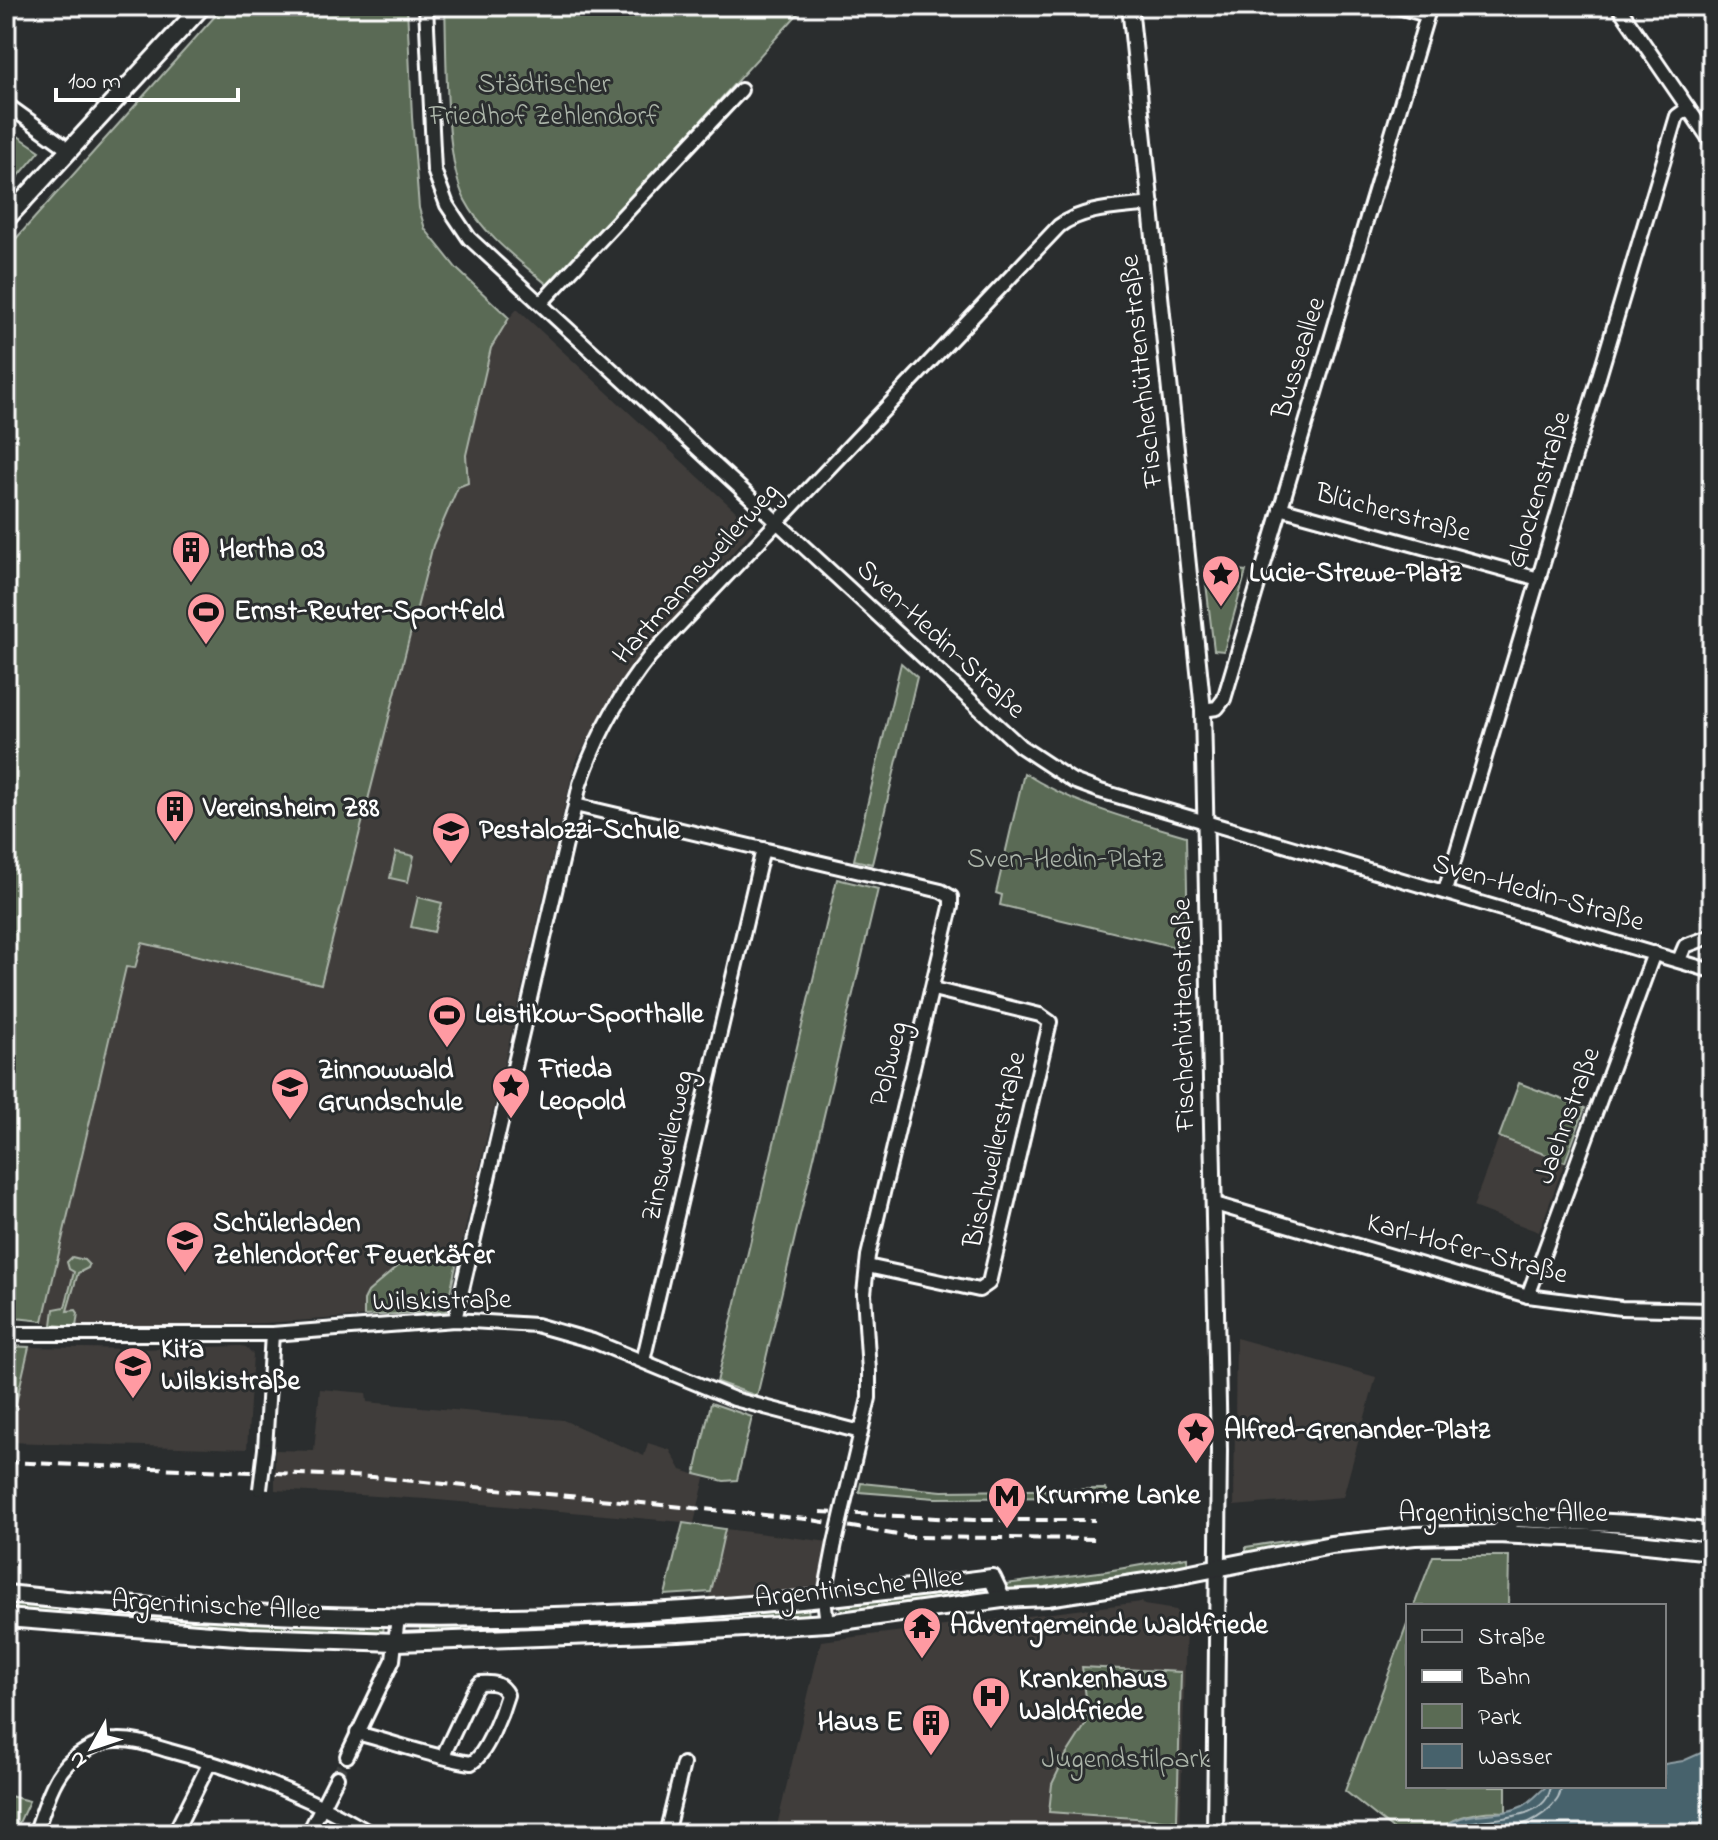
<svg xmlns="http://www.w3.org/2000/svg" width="1718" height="1840" font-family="'Indie Flower',sans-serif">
<rect width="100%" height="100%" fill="#2a2d2e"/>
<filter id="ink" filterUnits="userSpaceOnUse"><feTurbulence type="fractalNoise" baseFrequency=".0125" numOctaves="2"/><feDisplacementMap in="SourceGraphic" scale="16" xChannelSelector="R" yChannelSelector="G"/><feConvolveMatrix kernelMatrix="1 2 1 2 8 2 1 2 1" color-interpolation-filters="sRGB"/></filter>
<g filter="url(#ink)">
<g fill="#403d3b">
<polygon points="517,309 754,528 629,671 575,762 446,1311 264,1323 124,1327 52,1325 43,1321 126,967 135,968 142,943 321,983 433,545 458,487 468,483 466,455 491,348 500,329"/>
<polygon points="1499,1137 1565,1162 1539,1232 1473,1207"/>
<polygon points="1236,1338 1376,1377 1343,1497 1234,1506"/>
<polygon points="241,1346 246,1347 253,1354 247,1449 7,1442 29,1347 136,1349"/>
<polygon points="320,1389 366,1393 367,1402 563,1420 644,1456 648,1443 670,1450 681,1470 705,1478 694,1523 426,1499 275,1490 275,1450 314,1451"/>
<polygon points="725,1529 829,1542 819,1582 810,1591 709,1597"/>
<polygon points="1142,1602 1144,1605 1176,1610 1186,1623 1180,1834 775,1834 821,1641"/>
</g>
<g fill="#5a6b54" stroke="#acb5aa" stroke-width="2">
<polygon points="224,6 407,6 412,117 419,208 425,229 457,269 509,318 491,348 466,455 468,483 458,487 433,545 321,984 142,943 135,968 126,967 43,1321 6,1317 6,273 13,242"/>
<path d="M445,6h360l-255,281c-29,-25 -67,-52 -85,-87 -21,-41 -18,-145 -20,-194z"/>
<polygon points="6,128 40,151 6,191"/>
<polygon points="1204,567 1246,571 1224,651 1214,650"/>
<polygon points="901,663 917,677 872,864 854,860"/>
<path d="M1024,773c50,32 105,46 162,63l2,108 -5,5 -183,-44 2,-10 -6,-2z"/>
<polygon points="396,852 414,856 408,882 390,878"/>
<polygon points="837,879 878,889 757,1396 717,1382"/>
<polygon points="418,897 442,903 434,932 411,927"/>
<polygon points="1519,1083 1585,1108 1565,1162 1499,1137"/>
<polygon points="419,1253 457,1261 446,1311 364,1316 364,1300 368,1292 412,1254"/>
<polygon points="72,1257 84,1260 89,1265 88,1268 78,1273 67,1311 76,1310 78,1313 76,1327 52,1325 54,1309 65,1307 74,1272 69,1269 67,1262"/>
<polygon points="6,1346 29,1347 7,1442 6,1441"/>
<polygon points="711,1403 752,1417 737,1480 724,1481 695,1474"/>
<polygon points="861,1483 942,1491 1105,1489 1110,1495 1124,1495 1125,1503 1097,1502 1093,1497 1089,1497 935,1498 859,1492"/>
<polygon points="683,1523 725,1529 711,1592 665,1595"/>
<path d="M1503,1523l103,5 106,11v3l-106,-11 -103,-5 -257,29v-8c86,-14 170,-22 257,-24z"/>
<polygon points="1433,1556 1509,1556 1508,1606 1414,1606"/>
<polygon points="1187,1557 1188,1568 1073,1585 1006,1592 1005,1584 1107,1571"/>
<polygon points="990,1587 993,1593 841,1613 840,1604"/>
<polygon points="6,1603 104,1612 285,1622 285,1630 6,1612"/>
<polygon points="808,1607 809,1617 635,1627 420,1634 420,1624"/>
<polygon points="294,1622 384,1624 383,1634 294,1630"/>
<path d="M1408,1622v164h98v26c-27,-2 -53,4 -72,22h-35l-54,-43z"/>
<polygon points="1082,1667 1181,1672 1177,1821 1049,1812 1052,1784 1065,1757 1086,1724 1087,1705"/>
<polygon points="6,1795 29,1801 14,1834 6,1834"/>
</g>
<path fill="#47626c" stroke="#91a1a7" stroke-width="2" d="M1712,1748v86h-278c31,-29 57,-13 89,-28 9,-5 16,-14 24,-20h117v-22l19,-3z"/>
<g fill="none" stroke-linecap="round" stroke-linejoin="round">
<g stroke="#b5c0c4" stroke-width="2">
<path d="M1446,1834c7,-4 15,-9 23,-11 24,-6 78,-2 82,-37"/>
<path d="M1467,1834c32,-8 56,-1 83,-26 7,-7 11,-12 11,-22"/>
</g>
<polyline stroke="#3f4243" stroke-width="12" stroke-dasharray="12 6" stroke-linecap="butt" points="337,1777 347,1756"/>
<defs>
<g id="minor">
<polyline points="426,6 434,170 447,205 469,238 1020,746 1073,781 1100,791 1712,971"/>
<polyline points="1395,6 1427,15"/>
<polyline points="1618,6 1712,143"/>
<polyline points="6,104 70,150"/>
<polyline points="541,303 741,90"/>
<polyline points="1280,508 1539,579"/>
<polyline points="1203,710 1217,708 1224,699 1430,6"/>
<polyline points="575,805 941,891 951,897 951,907 868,1256 864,1294 869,1371 869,1398 847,1491"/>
<polyline points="1445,891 1677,116 1688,108"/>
<polyline points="1679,960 1685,946 1712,936"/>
<polyline points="1215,1204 1528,1296 1621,1308 1712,1310"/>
<polyline points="867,1266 979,1290 989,1283 1050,1022 1040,1015 933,989"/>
<polyline points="1528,1296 1654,953"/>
<path d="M455,1320l125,-536c16,-47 39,-89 70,-128l409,-430c25,-19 62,-18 93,-22"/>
<polyline points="6,1334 272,1334 455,1320 536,1325 593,1341 734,1399 861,1432"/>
<polyline points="643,1361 763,849"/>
<polyline points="265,1449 272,1334"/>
<polyline points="827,1623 824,1599 835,1543"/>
<path d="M357,1733c38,10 76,24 114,30 15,-7 31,-51 36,-68 -6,-12 -14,-13 -27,-12l-6,7 -31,66"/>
<polyline points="347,1756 393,1660 398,1617"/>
<path d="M35,1834c9,-24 17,-59 38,-75 12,-9 29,-19 44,-19 18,-1 36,6 53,11 72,19 139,45 202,83"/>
<polyline points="174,1834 210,1762"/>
<polyline points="308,1834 337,1777"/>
<polyline points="666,1834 683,1764"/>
</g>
<polyline id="tertiary" points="1130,6 1203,710 1219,1450 1215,1834"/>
<g id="secondary">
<polyline points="6,219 202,6"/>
<polyline points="1497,1534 1514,1518 1649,1525 1712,1533"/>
<path d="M6,1594c222,24 456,30 679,16 103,-7 205,-19 307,-32l10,21"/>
<polyline points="6,1618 249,1637 397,1642 678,1632 827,1623 1002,1599 1047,1597 1146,1582 1331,1545 1415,1536 1497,1534 1590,1538 1712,1551"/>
</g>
</defs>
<use href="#minor" stroke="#fff" stroke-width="18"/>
<use href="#tertiary" stroke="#fff" stroke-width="20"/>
<use href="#secondary" stroke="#fff" stroke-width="22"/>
<use href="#minor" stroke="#2a2d2e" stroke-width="12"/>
<use href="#tertiary" stroke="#2a2d2e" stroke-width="14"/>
<use href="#secondary" stroke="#2a2d2e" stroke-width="16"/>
<g stroke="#fff" stroke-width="4" stroke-dasharray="12 6" stroke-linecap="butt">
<polyline points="6,1462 373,1477 806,1519 909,1537 1096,1539"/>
<polyline points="820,1512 974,1520 1095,1520"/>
</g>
<defs>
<g id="minor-bridge">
<polyline points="260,1489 265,1449"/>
<polyline points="835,1543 847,1491"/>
</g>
</defs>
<use href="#minor-bridge" stroke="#fff" stroke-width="18" stroke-linecap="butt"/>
<use href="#minor-bridge" stroke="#2a2d2e" stroke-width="12"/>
</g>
</g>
<defs>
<symbol id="building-pin" viewBox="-11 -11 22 30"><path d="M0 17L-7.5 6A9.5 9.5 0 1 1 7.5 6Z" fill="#ff9aa2" stroke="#2a2d2e"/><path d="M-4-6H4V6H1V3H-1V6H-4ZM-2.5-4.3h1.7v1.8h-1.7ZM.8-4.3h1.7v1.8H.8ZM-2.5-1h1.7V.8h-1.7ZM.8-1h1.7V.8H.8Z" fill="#111"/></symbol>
<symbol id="sight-pin" viewBox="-11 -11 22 30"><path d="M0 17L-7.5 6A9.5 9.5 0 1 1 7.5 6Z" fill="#ff9aa2" stroke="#2a2d2e"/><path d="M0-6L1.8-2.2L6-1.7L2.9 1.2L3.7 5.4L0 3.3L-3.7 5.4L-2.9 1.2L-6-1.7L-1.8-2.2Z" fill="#111"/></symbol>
<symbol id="stadium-pin" viewBox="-11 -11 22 30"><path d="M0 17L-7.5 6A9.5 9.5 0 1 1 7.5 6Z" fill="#ff9aa2" stroke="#2a2d2e"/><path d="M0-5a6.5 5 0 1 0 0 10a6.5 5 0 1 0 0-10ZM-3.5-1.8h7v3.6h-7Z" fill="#111"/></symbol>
<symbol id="school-pin" viewBox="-11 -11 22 30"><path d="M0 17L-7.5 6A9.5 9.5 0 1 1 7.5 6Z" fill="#ff9aa2" stroke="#2a2d2e"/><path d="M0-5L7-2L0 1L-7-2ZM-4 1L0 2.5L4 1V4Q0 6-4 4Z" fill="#111"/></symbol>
<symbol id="metro-pin" viewBox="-11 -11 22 30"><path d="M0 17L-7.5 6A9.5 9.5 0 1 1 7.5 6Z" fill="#ff9aa2" stroke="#2a2d2e"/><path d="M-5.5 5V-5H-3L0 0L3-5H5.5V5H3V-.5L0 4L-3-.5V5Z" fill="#111"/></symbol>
<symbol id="temple-pin" viewBox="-11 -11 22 30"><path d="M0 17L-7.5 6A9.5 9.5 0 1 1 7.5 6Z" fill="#ff9aa2" stroke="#2a2d2e"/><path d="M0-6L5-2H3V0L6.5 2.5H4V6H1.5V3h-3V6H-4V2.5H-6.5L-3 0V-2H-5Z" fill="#111"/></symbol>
<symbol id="hospital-pin" viewBox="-11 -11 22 30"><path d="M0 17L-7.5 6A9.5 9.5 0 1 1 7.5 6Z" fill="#ff9aa2" stroke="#2a2d2e"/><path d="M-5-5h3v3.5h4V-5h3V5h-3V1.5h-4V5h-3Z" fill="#111"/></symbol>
</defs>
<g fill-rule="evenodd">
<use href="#building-pin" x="169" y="528" width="44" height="60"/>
<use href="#sight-pin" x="1199" y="552" width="44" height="60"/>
<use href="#stadium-pin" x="184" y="590" width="44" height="60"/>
<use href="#building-pin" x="153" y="787" width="44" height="60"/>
<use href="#school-pin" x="429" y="809" width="44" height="60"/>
<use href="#stadium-pin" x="425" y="993" width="44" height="60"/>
<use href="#sight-pin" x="489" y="1064" width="44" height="60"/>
<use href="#school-pin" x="268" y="1065" width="44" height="60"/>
<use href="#school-pin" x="163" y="1218" width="44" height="60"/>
<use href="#school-pin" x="111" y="1344" width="44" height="60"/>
<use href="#sight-pin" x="1174" y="1409" width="44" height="60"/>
<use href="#metro-pin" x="985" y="1474" width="44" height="60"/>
<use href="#temple-pin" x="900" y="1604" width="44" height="60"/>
<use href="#hospital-pin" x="969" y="1674" width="44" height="60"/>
<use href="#building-pin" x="909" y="1701" width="44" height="60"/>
</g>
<g text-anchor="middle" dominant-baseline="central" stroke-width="6" stroke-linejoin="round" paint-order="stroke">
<g font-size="28" fill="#acb5aa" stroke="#2a2d2e">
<text x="544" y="85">Städtischer<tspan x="544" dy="32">Friedhof Zehlendorf</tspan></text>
<text x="1065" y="860">Sven-Hedin-Platz</text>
<text x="1126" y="1760">Jugendstilpark</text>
</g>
<g font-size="28" fill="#fff" stroke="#2a2d2e">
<text transform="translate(1300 358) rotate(-73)">Busseallee</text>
<text transform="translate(1143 371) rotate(-96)">Fischerhüttenstraße</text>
<text transform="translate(1540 490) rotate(-73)">Glockenstraße</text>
<text transform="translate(1393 514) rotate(15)">Blücherstraße</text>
<text transform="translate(697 574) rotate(-48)">Hartmannsweilerweg</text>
<text transform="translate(940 640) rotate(43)">Sven-Hedin-Straße</text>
<text transform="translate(1538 894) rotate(16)">Sven-Hedin-Straße</text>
<text transform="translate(1185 1015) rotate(-91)">Fischerhüttenstraße</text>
<text transform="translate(890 1064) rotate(-76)">Poßweg</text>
<text transform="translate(1569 1116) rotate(-70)">Jaehnstraße</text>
<text transform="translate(669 1146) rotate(-77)">Zinsweilerweg</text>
<text transform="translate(996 1150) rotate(-77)">Bischweilerstraße</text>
<text transform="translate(1467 1250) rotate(15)">Karl-Hofer-Straße</text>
<text transform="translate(442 1302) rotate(-1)">Wilskistraße</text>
<text x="1503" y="1514">Argentinische Allee</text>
<text transform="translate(859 1589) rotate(-6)">Argentinische Allee</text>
<text transform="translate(216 1607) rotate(3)">Argentinische Allee</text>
</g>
<g font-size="28" font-weight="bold" fill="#fff" stroke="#2a2d2e" text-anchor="start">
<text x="219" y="550">Hertha 03</text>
<text x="1249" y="574">Lucie-Strewe-Platz</text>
<text x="234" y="612">Ernst-Reuter-Sportfeld</text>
<text x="203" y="809">Vereinsheim Z88</text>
<text x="479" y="831">Pestalozzi-Schule</text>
<text x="475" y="1015">Leistikow-Sporthalle</text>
<text x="539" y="1070">Frieda<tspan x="539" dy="32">Leopold</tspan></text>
<text x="318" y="1071">Zinnowwald<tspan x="318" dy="32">Grundschule</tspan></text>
<text x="213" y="1224">Schülerladen<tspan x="213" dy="32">Zehlendorfer Feuerkäfer</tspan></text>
<text x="161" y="1350">Kita<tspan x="161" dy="32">Wilskistraße</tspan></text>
<text x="1224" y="1431">Alfred-Grenander-Platz</text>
<text x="1035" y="1496">Krumme Lanke</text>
<text x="950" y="1626">Adventgemeinde Waldfriede</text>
<text x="1019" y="1680">Krankenhaus<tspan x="1019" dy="32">Waldfriede</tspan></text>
<text x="903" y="1723" text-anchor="end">Haus E</text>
</g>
</g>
<rect width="1718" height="1840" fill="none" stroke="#2a2d2e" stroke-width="32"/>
<rect x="16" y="16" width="1686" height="1808" fill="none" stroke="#fff" stroke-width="3" filter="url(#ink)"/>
<rect x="1406" y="1604" width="260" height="184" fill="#2a2d2e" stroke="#7f8182" stroke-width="2"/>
<rect x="1422" y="1630" width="40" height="12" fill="#2a2d2e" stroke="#7f8182" stroke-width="2"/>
<text x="1478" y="1644" font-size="24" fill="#ffffff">Straße</text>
<rect x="1422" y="1670" width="40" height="12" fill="#ffffff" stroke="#7f8182" stroke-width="2"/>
<text x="1478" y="1684" font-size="24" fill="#ffffff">Bahn</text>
<rect x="1422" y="1704" width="40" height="24" fill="#5a6b54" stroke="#7f8182" stroke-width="2"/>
<text x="1478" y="1724" font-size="24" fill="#ffffff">Park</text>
<rect x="1422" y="1744" width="40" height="24" fill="#47626c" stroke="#7f8182" stroke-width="2"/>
<text x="1478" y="1764" font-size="24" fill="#ffffff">Wasser</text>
<g transform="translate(92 1748) rotate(230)" stroke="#2a2d2e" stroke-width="6" paint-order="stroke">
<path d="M0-6L14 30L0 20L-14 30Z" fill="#ffffff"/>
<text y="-12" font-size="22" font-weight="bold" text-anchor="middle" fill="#ffffff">N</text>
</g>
<path d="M56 88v12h182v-12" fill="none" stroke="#ffffff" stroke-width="4"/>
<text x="68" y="88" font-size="24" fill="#ffffff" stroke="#2a2d2e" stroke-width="6" paint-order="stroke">100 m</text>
</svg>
